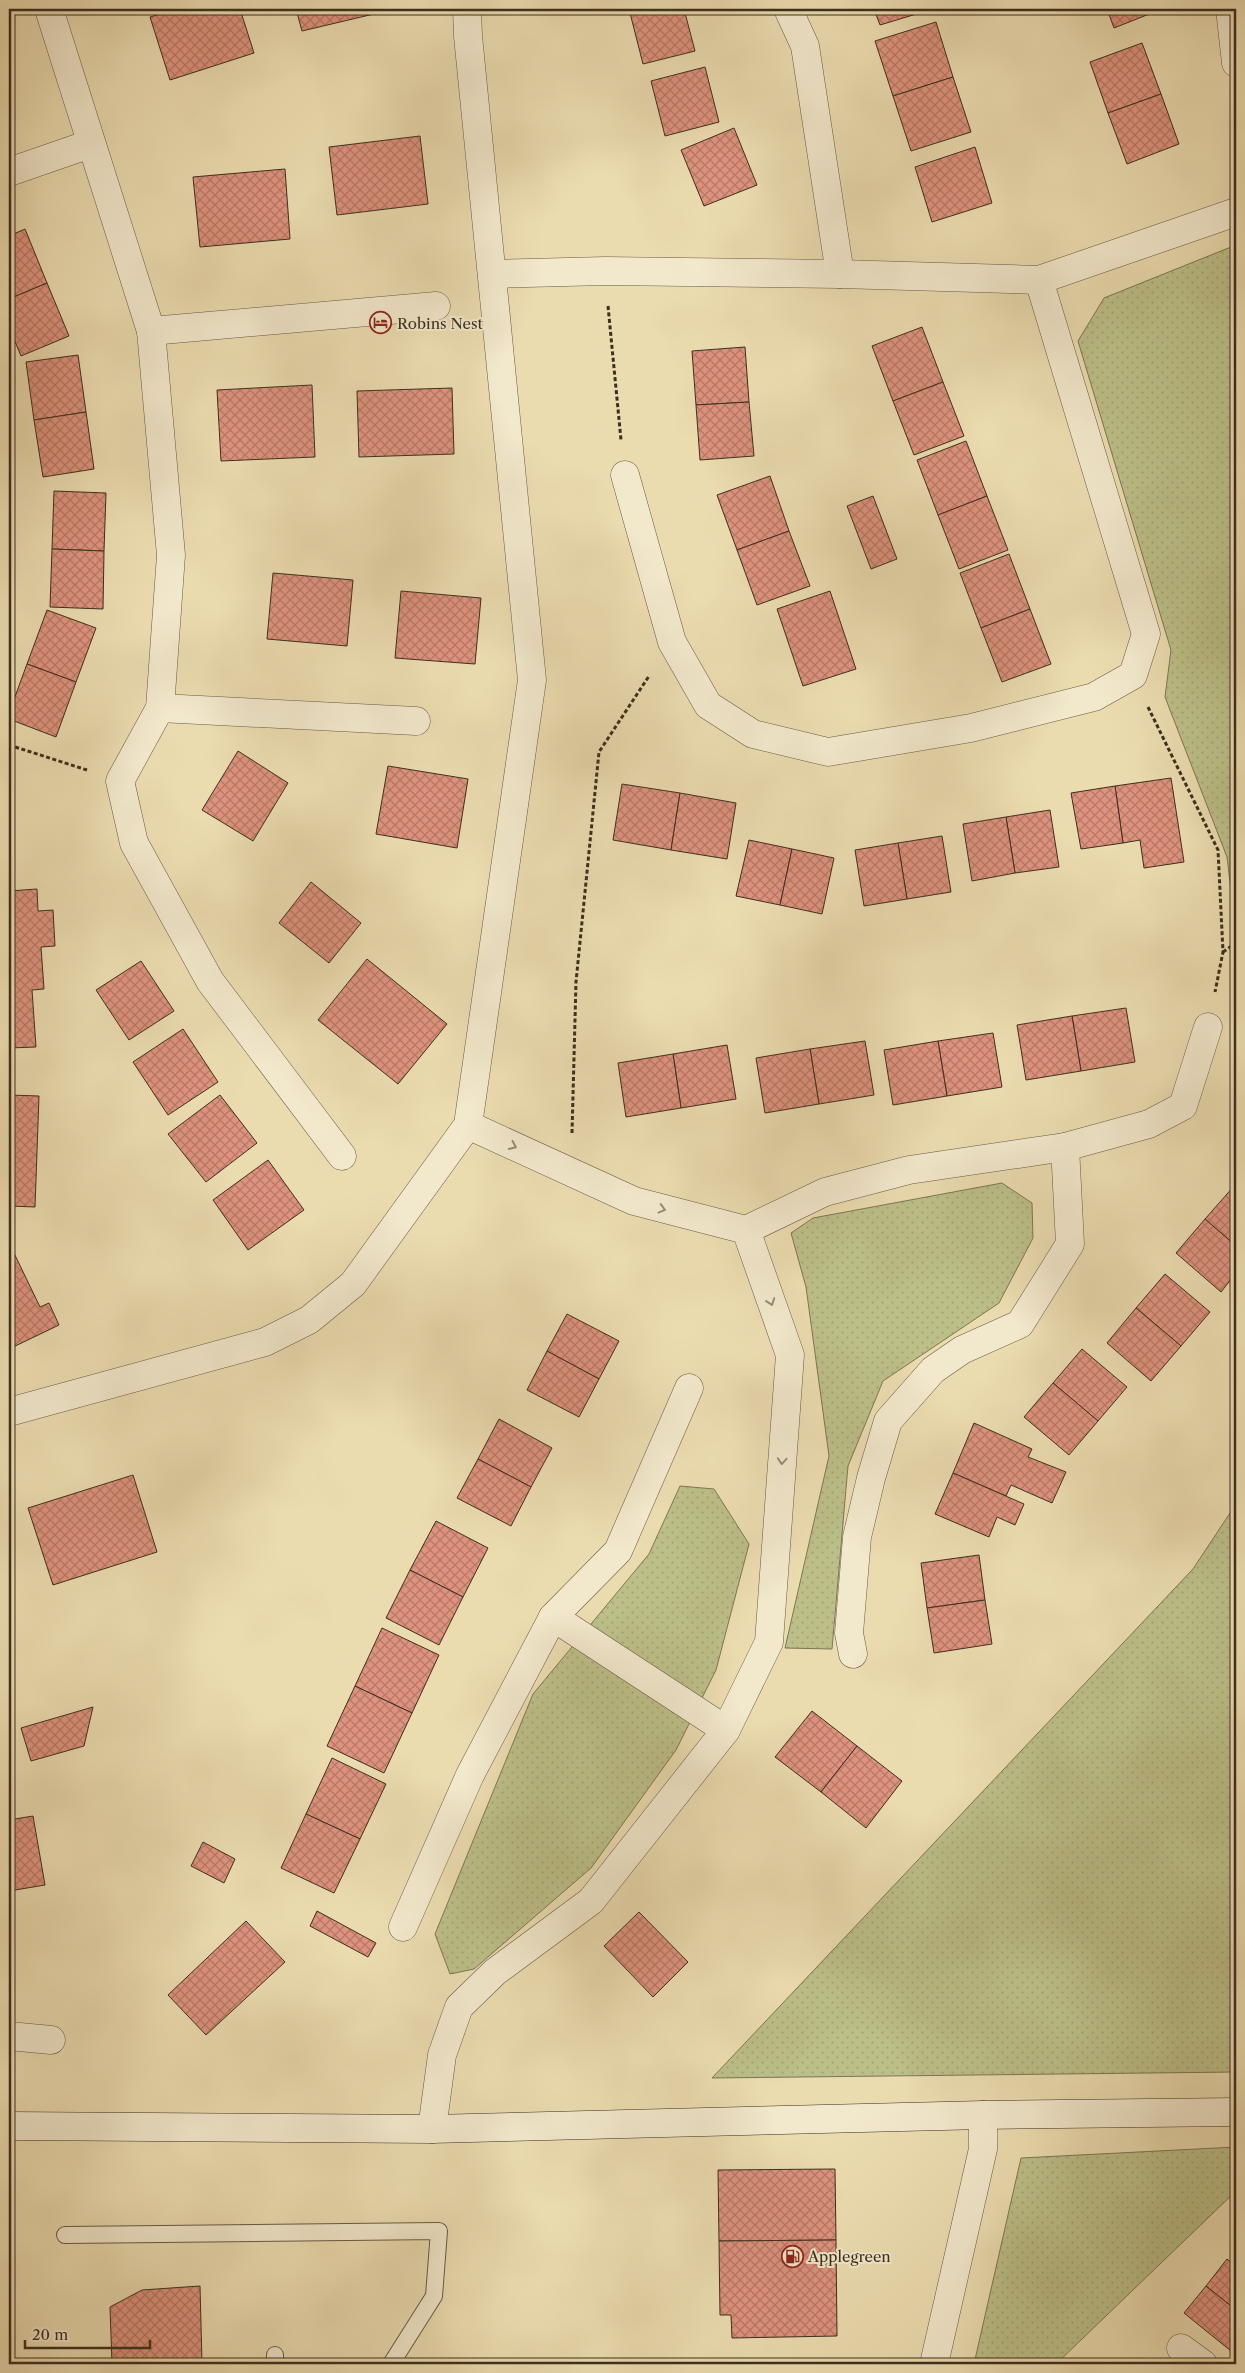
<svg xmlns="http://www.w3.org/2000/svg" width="1245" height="2373" font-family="'Libre Caslon Text',serif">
<defs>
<pattern id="grass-dots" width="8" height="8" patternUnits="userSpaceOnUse" patternTransform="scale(1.25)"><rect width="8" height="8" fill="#bcbf88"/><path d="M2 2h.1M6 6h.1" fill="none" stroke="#a2a475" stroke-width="1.8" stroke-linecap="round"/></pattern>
<pattern id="building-cross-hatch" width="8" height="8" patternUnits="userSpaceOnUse" patternTransform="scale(1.25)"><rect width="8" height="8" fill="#df937e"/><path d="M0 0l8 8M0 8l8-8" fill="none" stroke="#b67867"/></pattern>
</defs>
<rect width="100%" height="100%" fill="#ebdcb0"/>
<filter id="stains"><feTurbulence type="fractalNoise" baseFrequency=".004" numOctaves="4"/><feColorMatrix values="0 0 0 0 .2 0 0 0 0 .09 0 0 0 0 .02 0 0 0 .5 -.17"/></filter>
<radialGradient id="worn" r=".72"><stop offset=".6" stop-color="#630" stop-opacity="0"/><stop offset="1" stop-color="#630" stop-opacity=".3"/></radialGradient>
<g fill="url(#grass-dots)" stroke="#7c7754">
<polygon points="1236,245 1236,932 1227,857 1165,697 1171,650 1078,341 1104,298"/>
<polygon points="1002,1183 1032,1203 1033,1238 999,1303 883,1381 848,1466 832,1649 785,1648 829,1456 806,1287 791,1233 813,1218"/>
<polygon points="680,1486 714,1489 749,1544 716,1670 676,1750 591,1868 474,1969 450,1974 435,1934 533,1694 649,1554"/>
<polygon points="1236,1504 1236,2072 712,2078 1193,1569"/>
<polygon points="1236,2147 1236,2191 1056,2364 974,2364 1021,2158"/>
</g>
<g fill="url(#building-cross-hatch)" stroke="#3c2f1f">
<polygon points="177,9 240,9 254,53 170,80 150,17"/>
<polygon points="296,9 377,9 378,13 302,31"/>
<polygon points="629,9 684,9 695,51 643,64"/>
<polygon points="874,9 933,9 880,25"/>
<polygon points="1107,9 1162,9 1114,28"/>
<polygon points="936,22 953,77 893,96 875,41"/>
<polygon points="1142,43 1161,94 1108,113 1090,62"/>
<polygon points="705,67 719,122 665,136 651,81"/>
<polygon points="953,77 971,132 911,151 893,96"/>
<polygon points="1161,94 1179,144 1127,164 1108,113"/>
<polygon points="734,128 757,185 704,206 681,150"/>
<polygon points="420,136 428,204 337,215 329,147"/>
<polygon points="975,147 992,203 932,222 915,167"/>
<polygon points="285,169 290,239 200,247 193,177"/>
<polygon points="25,229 47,283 9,299 9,236"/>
<polygon points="47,283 69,336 21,356 9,327 9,299"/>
<polygon points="922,327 943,382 893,401 872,346"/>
<polygon points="745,347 749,402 696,405 692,351"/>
<polygon points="78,355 86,412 34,420 26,362"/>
<polygon points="943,382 964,436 914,455 893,401"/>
<polygon points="312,385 315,457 221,461 217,390"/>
<polygon points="452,388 454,454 359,457 357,391"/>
<polygon points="749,402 754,456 700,460 696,405"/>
<polygon points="86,412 94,469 43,477 34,420"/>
<polygon points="966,441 987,496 938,515 917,460"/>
<polygon points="770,476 789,531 737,550 717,495"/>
<polygon points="54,491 106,493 104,551 52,549"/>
<polygon points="873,496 897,559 871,569 847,506"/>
<polygon points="987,496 1008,550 959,569 938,515"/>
<polygon points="789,531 810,586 757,605 737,550"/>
<polygon points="52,549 104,551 103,609 50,607"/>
<polygon points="1009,554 1030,609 981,628 960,573"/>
<polygon points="273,573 353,580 347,646 267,639"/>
<polygon points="401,591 481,598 475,664 395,658"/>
<polygon points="830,591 856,669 803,686 777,609"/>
<polygon points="1030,609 1051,664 1002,682 981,628"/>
<polygon points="47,610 96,628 76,682 27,664"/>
<polygon points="27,664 76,682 56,737 9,719 9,713"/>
<polygon points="238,751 288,783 253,841 202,810"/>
<polygon points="388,766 468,779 457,848 376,834"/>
<polygon points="1171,778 1184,862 1144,868 1140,840 1123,843 1115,786"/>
<polygon points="622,784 680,793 671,850 613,840"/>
<polygon points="1115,786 1123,843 1081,849 1071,793"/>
<polygon points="680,793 736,803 727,859 671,850"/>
<polygon points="1050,810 1059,867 1015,873 1006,817"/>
<polygon points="1006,817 1015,873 972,881 963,824"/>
<polygon points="942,836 951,892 907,899 898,843"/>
<polygon points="749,840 792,849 780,905 736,896"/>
<polygon points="898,843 907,899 864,906 855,850"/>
<polygon points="792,849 834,858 822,914 780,905"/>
<polygon points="311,882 361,923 329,963 279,923"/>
<polygon points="37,889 38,911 53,910 55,946 41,947 44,989 32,990 36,1047 9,1048 9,891"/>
<polygon points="367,959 447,1024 398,1084 318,1020"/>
<polygon points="141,961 174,1011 129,1040 96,990"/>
<polygon points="1126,1008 1135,1062 1081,1071 1072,1016"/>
<polygon points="1072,1016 1081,1071 1026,1080 1017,1025"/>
<polygon points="183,1029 218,1082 168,1115 133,1062"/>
<polygon points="993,1033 1002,1087 947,1096 938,1041"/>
<polygon points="865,1041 874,1095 819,1104 810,1049"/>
<polygon points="938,1041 947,1096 893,1105 884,1050"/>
<polygon points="727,1045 736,1099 681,1108 673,1054"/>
<polygon points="810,1049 819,1104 765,1113 756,1058"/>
<polygon points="673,1054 681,1108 626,1117 618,1063"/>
<polygon points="9,1095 39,1096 35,1207 9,1206"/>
<polygon points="220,1095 257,1143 206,1182 168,1134"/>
<polygon points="268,1160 304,1210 248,1250 213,1200"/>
<polygon points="1235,1185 1236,1186 1236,1246 1205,1219"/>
<polygon points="1205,1219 1236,1246 1236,1273 1221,1292 1176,1253"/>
<polygon points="13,1251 40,1307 49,1303 59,1325 9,1349 9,1253"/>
<polygon points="1165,1274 1210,1312 1181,1346 1136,1308"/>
<polygon points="1136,1308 1181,1346 1151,1381 1107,1343"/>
<polygon points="567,1314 619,1341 599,1379 547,1351"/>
<polygon points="1082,1349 1127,1387 1098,1421 1053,1383"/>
<polygon points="547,1351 599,1379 579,1417 527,1390"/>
<polygon points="1053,1383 1098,1421 1069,1455 1024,1417"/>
<polygon points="499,1419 552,1448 531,1487 478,1459"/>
<polygon points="974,1423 1032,1449 1028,1457 1066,1472 1052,1503 1011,1485 1006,1496 953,1473"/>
<polygon points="478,1459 531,1487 511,1526 457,1498"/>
<polygon points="953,1473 1024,1504 1015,1525 997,1517 989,1537 935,1514"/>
<polygon points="133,1475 157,1552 53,1585 28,1508"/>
<polygon points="436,1521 488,1548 463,1597 410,1570"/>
<polygon points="979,1555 985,1600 927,1608 921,1563"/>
<polygon points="410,1570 463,1597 439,1645 386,1618"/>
<polygon points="985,1600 992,1644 934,1653 927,1608"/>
<polygon points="382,1628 439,1655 412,1713 355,1686"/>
<polygon points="355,1686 412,1713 384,1773 327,1746"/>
<polygon points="93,1707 84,1746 31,1761 21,1728"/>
<polygon points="812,1711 857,1746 821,1792 775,1757"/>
<polygon points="857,1746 902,1781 866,1828 821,1792"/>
<polygon points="332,1758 386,1784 360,1839 306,1814"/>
<polygon points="306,1814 360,1839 334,1893 281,1868"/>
<polygon points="33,1816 45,1885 9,1891 9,1820"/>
<polygon points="203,1842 235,1859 224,1883 191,1866"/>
<polygon points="317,1911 376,1943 368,1957 310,1926"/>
<polygon points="639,1912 688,1962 653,1997 604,1946"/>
<polygon points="246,1921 285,1962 206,2035 168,1995"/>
<polygon points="835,2169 836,2240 719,2241 718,2170"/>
<polygon points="836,2240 837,2336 732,2338 731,2315 720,2315 719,2241"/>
<polygon points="1227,2259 1236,2266 1236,2310 1206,2286"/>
<polygon points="200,2286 202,2364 112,2364 110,2307 142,2290"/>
<polygon points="1206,2286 1236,2310 1236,2344 1231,2351 1184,2313"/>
</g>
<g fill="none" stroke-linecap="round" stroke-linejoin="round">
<defs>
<g id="lane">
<polyline points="65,2235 439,2231 434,2296 391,2364"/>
<polyline points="275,2364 275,2355"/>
</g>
<g id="street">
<polyline points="49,9 151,331 171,555 160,708 120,781 134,843 210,981 342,1156"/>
<polyline points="788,9 805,46 840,274"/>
<polyline points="1230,9 1236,63"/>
<polyline points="9,172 90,144"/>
<polyline points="492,274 605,271 840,274 1039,280 1236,212"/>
<polyline points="151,331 436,306"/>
<polyline points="625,475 672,642 708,705 753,734 828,752 971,728 1094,697 1133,675 1146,634 1039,280"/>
<polyline points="160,708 416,721"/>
<polyline points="1065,1147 1149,1124 1183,1106 1208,1027"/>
<polyline points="746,1230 825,1192 909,1170 1065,1147 1070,1244 1020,1324 962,1350 933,1370 888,1421 871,1478 857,1537 849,1633 853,1654"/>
<polyline points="9,1412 265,1342 309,1320 353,1284 468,1125 532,680 468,36 467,9"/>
<polyline points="553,1617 618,1551 689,1388"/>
<polyline points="403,1927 470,1775 553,1617 726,1730"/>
<polyline points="9,2036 51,2040"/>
<polyline points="432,2129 442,2055 459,2007 495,1972 591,1901 726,1730 769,1642 790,1355 746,1230 634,1201 468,1125"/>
<polyline points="1181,2348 1203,2364"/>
<polyline points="934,2364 983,2149 983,2115"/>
</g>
<polyline id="secondary" points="9,2126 432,2129 983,2115 1236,2112"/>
</defs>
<use href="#lane" stroke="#685a43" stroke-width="18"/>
<use href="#street" stroke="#685a43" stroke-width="29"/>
<use href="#secondary" stroke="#3c2f1f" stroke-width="29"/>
<g stroke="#3c2f1f" stroke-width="3" stroke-dasharray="4 2.5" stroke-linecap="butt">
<polyline points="608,306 621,440"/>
<polyline points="1148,707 1218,850 1223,952 1215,992"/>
<polyline points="9,745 87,770"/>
<polyline points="1223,952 1236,943"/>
<polyline points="572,1133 576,982 599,752 649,676"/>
</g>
<use href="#lane" stroke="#f2e8cc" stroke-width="16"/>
<use href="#street" stroke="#f2e8cc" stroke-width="28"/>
<use href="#secondary" stroke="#f2e8cc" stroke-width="28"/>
</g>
<defs><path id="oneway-chevron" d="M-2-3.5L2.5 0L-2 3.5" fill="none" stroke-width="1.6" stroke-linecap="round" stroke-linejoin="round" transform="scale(1.25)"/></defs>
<g stroke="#978c76">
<use href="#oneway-chevron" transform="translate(513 1146) rotate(25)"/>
<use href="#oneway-chevron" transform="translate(662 1209) rotate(15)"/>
<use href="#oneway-chevron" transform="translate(771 1302) rotate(70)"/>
<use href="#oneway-chevron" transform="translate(782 1461) rotate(94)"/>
</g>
<defs>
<symbol id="hotel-ring" viewBox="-11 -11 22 22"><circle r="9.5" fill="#f2e8cc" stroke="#8f2418" stroke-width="1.5"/><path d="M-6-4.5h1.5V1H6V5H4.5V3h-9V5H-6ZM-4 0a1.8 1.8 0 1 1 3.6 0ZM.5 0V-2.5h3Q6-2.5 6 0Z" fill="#8f2418"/></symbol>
<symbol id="fuel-ring" viewBox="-11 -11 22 22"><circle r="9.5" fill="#f2e8cc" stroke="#8f2418" stroke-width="1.5"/><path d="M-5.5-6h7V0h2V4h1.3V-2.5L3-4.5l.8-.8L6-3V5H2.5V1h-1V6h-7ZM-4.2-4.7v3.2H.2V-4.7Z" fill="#8f2418"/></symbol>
</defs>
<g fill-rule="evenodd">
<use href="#hotel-ring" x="368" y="310" width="25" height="25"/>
<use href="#fuel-ring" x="780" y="2244" width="25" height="25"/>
</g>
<g text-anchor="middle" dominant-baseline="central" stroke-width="4" stroke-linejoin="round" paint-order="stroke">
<g font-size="15" fill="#3c2f1f" stroke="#f2e8cc" text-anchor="start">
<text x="397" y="323">Robins Nest</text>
<text x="808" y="2256">Applegreen</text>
</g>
</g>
<rect width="1245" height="2373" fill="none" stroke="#ebdcb0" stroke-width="30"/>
<rect x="10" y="10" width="1225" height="2353" fill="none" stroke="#3c2f1f" stroke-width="2.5"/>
<rect x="15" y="15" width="1215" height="2343" fill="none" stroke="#3c2f1f"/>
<path d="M25 2340v8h125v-8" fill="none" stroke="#3c2f1f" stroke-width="2.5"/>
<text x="32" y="2340" font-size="15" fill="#3c2f1f" stroke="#f2e8cc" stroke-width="4" paint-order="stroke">20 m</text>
<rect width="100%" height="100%" filter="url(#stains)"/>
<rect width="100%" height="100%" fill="url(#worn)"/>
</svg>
